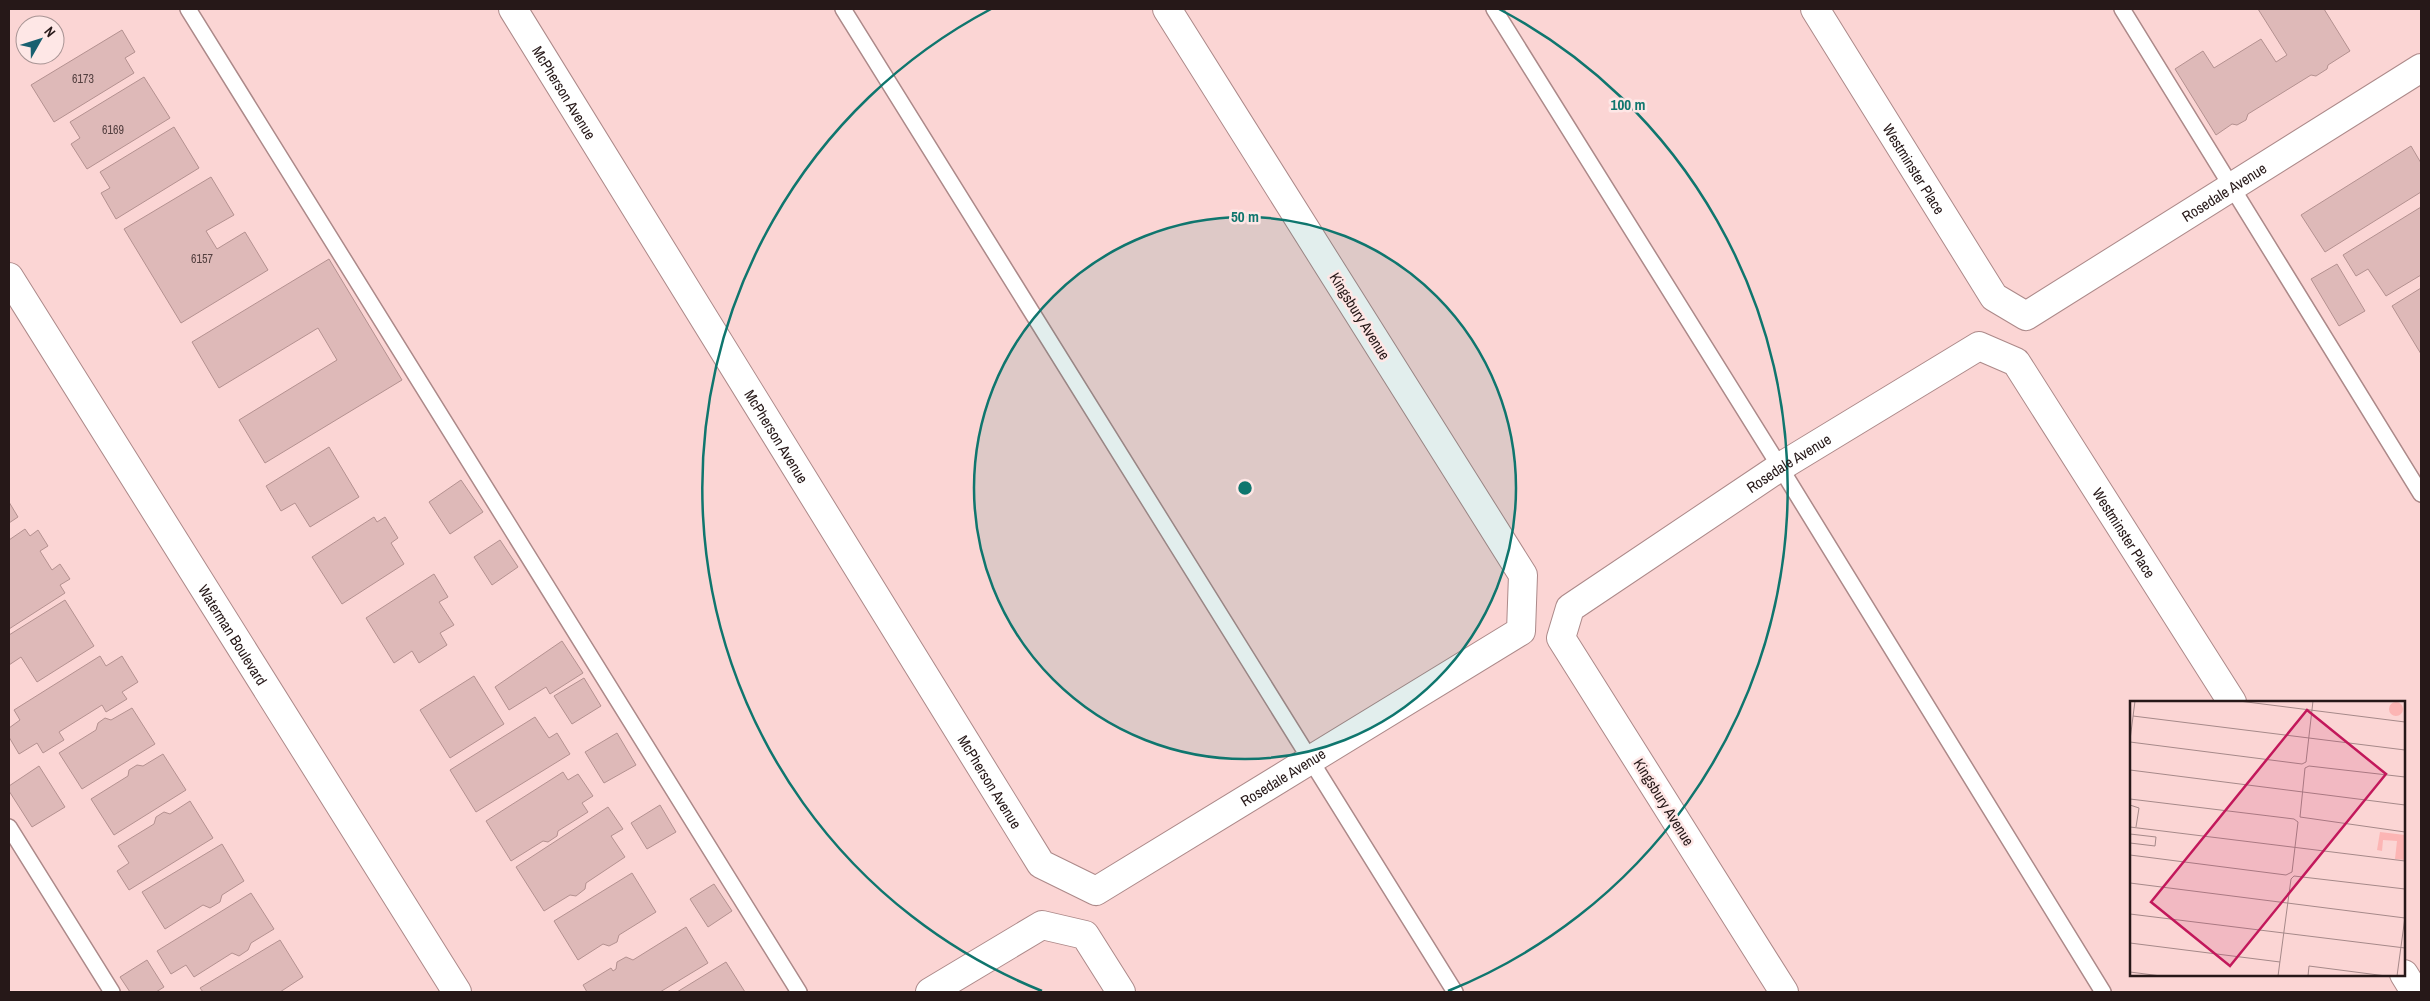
<svg xmlns="http://www.w3.org/2000/svg" width="2430" height="1001" font-family="'Archivo Narrow',sans-serif">
<rect width="100%" height="100%" fill="#fbd5d4"/>
<g fill="#deb9b8" stroke="#b49190">
<polygon points="2258,9 2324,9 2350,51 2328,65 2327,69 2316,76 2311,75 2248,114 2246,120 2237,125 2232,124 2216,135 2175,69 2203,51 2214,68 2261,39 2276,62 2287,55"/>
<polygon points="122,30 135,52 125,58 134,73 54,122 31,85"/>
<polygon points="144,77 170,118 87,169 71,144 80,138 70,122"/>
<polygon points="174,127 199,168 116,219 101,193 110,188 100,172"/>
<polygon points="2411,146 2421,163 2421,192 2325,252 2301,215"/>
<polygon points="211,177 234,215 206,231 217,249 245,232 268,270 181,323 124,229"/>
<polygon points="2421,207 2421,275 2386,296 2368,269 2356,276 2343,255"/>
<polygon points="329,259 402,380 265,463 239,420 337,360 318,328 219,388 192,342"/>
<polygon points="2337,264 2365,311 2339,326 2311,279"/>
<polygon points="2421,288 2421,354 2392,306"/>
<polygon points="329,447 359,497 310,527 295,503 281,511 266,486"/>
<polygon points="461,480 483,512 450,534 429,502"/>
<polygon points="9,502 18,517 9,523"/>
<polygon points="374,517 377,522 385,517 398,538 391,543 404,564 342,604 312,557"/>
<polygon points="25,529 30,536 38,530 48,546 40,551 52,570 60,564 70,579 60,585 65,593 9,629 9,540"/>
<polygon points="500,540 518,567 492,585 474,557"/>
<polygon points="434,574 448,597 439,602 454,625 440,633 447,645 419,663 412,651 394,663 366,618"/>
<polygon points="65,600 94,646 37,682 21,657 9,665 9,635"/>
<polygon points="562,641 583,673 550,694 546,687 509,710 495,687"/>
<polygon points="100,656 106,666 122,656 138,682 122,692 127,699 106,712 102,705 59,732 64,740 43,753 37,743 19,754 9,737 9,728 20,720 14,710"/>
<polygon points="474,676 504,724 450,758 420,710"/>
<polygon points="584,678 601,706 572,724 554,696"/>
<polygon points="132,708 155,744 82,789 59,753 96,730 98,723 105,718 111,720"/>
<polygon points="535,717 549,738 557,733 570,754 476,812 450,770"/>
<polygon points="617,733 636,765 604,783 585,752"/>
<polygon points="163,754 186,790 114,835 91,799 128,776 129,770 137,765 143,766"/>
<polygon points="39,766 65,807 32,827 9,791 9,786"/>
<polygon points="563,772 568,780 578,774 593,796 582,803 588,812 558,831 557,836 548,842 543,841 511,861 486,821"/>
<polygon points="190,801 213,838 129,890 117,871 129,863 118,846 154,824 156,817 164,812 170,814"/>
<polygon points="660,805 676,832 647,849 631,823"/>
<polygon points="608,807 623,829 611,836 625,857 586,883 585,889 576,896 570,895 544,911 516,867"/>
<polygon points="222,844 244,881 222,895 220,902 210,908 203,905 165,929 142,892"/>
<polygon points="632,873 656,912 619,935 617,942 609,946 603,944 578,960 554,921"/>
<polygon points="714,884 732,911 708,927 690,899"/>
<polygon points="251,893 274,929 251,943 248,950 239,956 232,953 194,977 186,965 171,974 157,951"/>
<polygon points="686,927 708,963 660,992 587,992 583,985 611,968 613,971 616,969 617,962 626,957 633,960"/>
<polygon points="280,940 303,977 280,992 203,992 200,988"/>
<polygon points="147,960 164,987 156,992 130,992 120,977"/>
<polygon points="726,962 745,992 677,992"/>
</g>
<g fill="none" stroke-linecap="round" stroke-linejoin="round">
<defs>
<g id="service">
<polyline points="188,9 799,992"/>
<polyline points="843,9 1455,992"/>
<polyline points="1494,9 1780,467 2103,992"/>
<polyline points="2122,9 2421,494"/>
<polyline points="9,827 112,992"/>
</g>
<g id="minor">
<path id="s1" d="M513,9l528,855 55,27 425,-260 2,-56 -356,-566"/>
<path id="s2" d="M1815,9l179,288 32,19 395,-248"/>
<path id="s3" d="M9,277l448,715"/>
<polyline points="2404,974 2415,992"/>
<polyline points="930,992 1042,925 1085,935 1121,992"/>
<path id="s4" d="M1784,992l-223,-354 9,-30 210,-141 199,-121 37,16 216,340"/>
</g>
</defs>
<use href="#service" stroke="#ac8989" stroke-width="18"/>
<use href="#minor" stroke="#ac8989" stroke-width="30"/>
<use href="#service" stroke="#fff" stroke-width="15"/>
<use href="#minor" stroke="#fff" stroke-width="28"/>
</g>
<circle cx="1245" cy="488" r="271" fill="#0f766e" fill-opacity=".12"/>
<g fill="none" stroke="#0f766e" stroke-width="2.5">
<circle cx="1245" cy="488" r="271"/>
<path d="M1042 991A542 542 0 0 1 991 9M1499 9A542 542 0 0 1 1448 991"/>
</g>
<g text-anchor="middle" dominant-baseline="central" stroke-width="5" stroke-linejoin="round" paint-order="stroke">
<g font-size="12" fill="#544040">
<text x="83" y="79">6173</text>
<text x="113" y="130">6169</text>
<text x="202" y="259">6157</text>
</g>
<g font-size="15" fill="#261818" stroke="#fee7e6">
<text stroke="none"><textPath href="#s1" startOffset="98">McPherson Avenue</textPath></text>
<text stroke="none"><textPath href="#s2" startOffset="188">Westminster Place</textPath></text>
<text stroke="none"><textPath href="#s2" startOffset="610">Rosedale Avenue</textPath></text>
<text transform="translate(1360 316) rotate(58)">Kingsbury Avenue</text>
<text stroke="none"><textPath href="#s1" startOffset="502">McPherson Avenue</textPath></text>
<text stroke="none"><textPath href="#s4" startOffset="712">Rosedale Avenue</textPath></text>
<text stroke="none"><textPath href="#s4" startOffset="1178">Westminster Place</textPath></text>
<text stroke="none"><textPath href="#s3" startOffset="422">Waterman Boulevard</textPath></text>
<text stroke="none"><textPath href="#s1" startOffset="1285">Rosedale Avenue</textPath></text>
<text stroke="none"><textPath href="#s1" startOffset="908">McPherson Avenue</textPath></text>
<text transform="translate(1664 802) rotate(58)">Kingsbury Avenue</text>
</g>
</g>
<g transform="translate(2130 701)">
<rect width="275" height="275" fill="#fbd5d4"/>
<path d="M259 8a7 7 0 1 1 14 0a7 7 0 1 1-14 0ZM250,131l25,3v25l-10,-1 2,-18 -14,-1 -1,11 -5,-1z" fill="#fcb5b4"/>
<path fill="none" stroke="#a68989" stroke-width="1" d="M109,0l166,21M3,15l272,34M0,39l5,-39M0,41l172,22 4,-2 7,-61M0,69l275,35M275,76l-96,-11 -4,2 -5,49 105,15M0,98l164,20 4,3 -6,50 -6,3 -156,-20M0,104l9,3 -3,19M0,126l275,34M0,133l26,3 -1,9 -25,-3M0,182l275,35M0,213l275,34M0,242l150,19M0,271l31,4M148,275l13,-97 3,-3 111,13M178,275l1,-10 77,10M267,275l8,-59"/>
<path fill="#c2185b" fill-opacity="0.15" stroke="#c2185b" stroke-width="2.5" d="M177,9l79,64 -156,192 -79,-64z"/>
<rect width="275" height="275" fill="none" stroke="#261818" stroke-width="2.5"/>
</g>
<circle cx="1245" cy="488" r="8" fill="#0f766e" stroke="#fee7e6" stroke-width="2.5"/>
<g font-size="15" text-anchor="middle" font-weight="bold" fill="#0f766e" stroke="#fee7e6" stroke-width="5" stroke-linejoin="round" paint-order="stroke">
<text x="1628" y="110">100 m</text>
<text x="1245" y="222">50 m</text>
</g>
<rect width="2430" height="1001" fill="none" stroke="#261818" stroke-width="20"/>
<g transform="translate(40 40) rotate(51)"><circle r="24" fill="#fee7e6" stroke="#a89494"/>
<path d="M0-4L9 19L0 12L-9 19Z" fill="#186070"/>
<text y="-8" font-size="14" font-weight="bold" text-anchor="middle" fill="#261818">N</text>
</g>
</svg>
